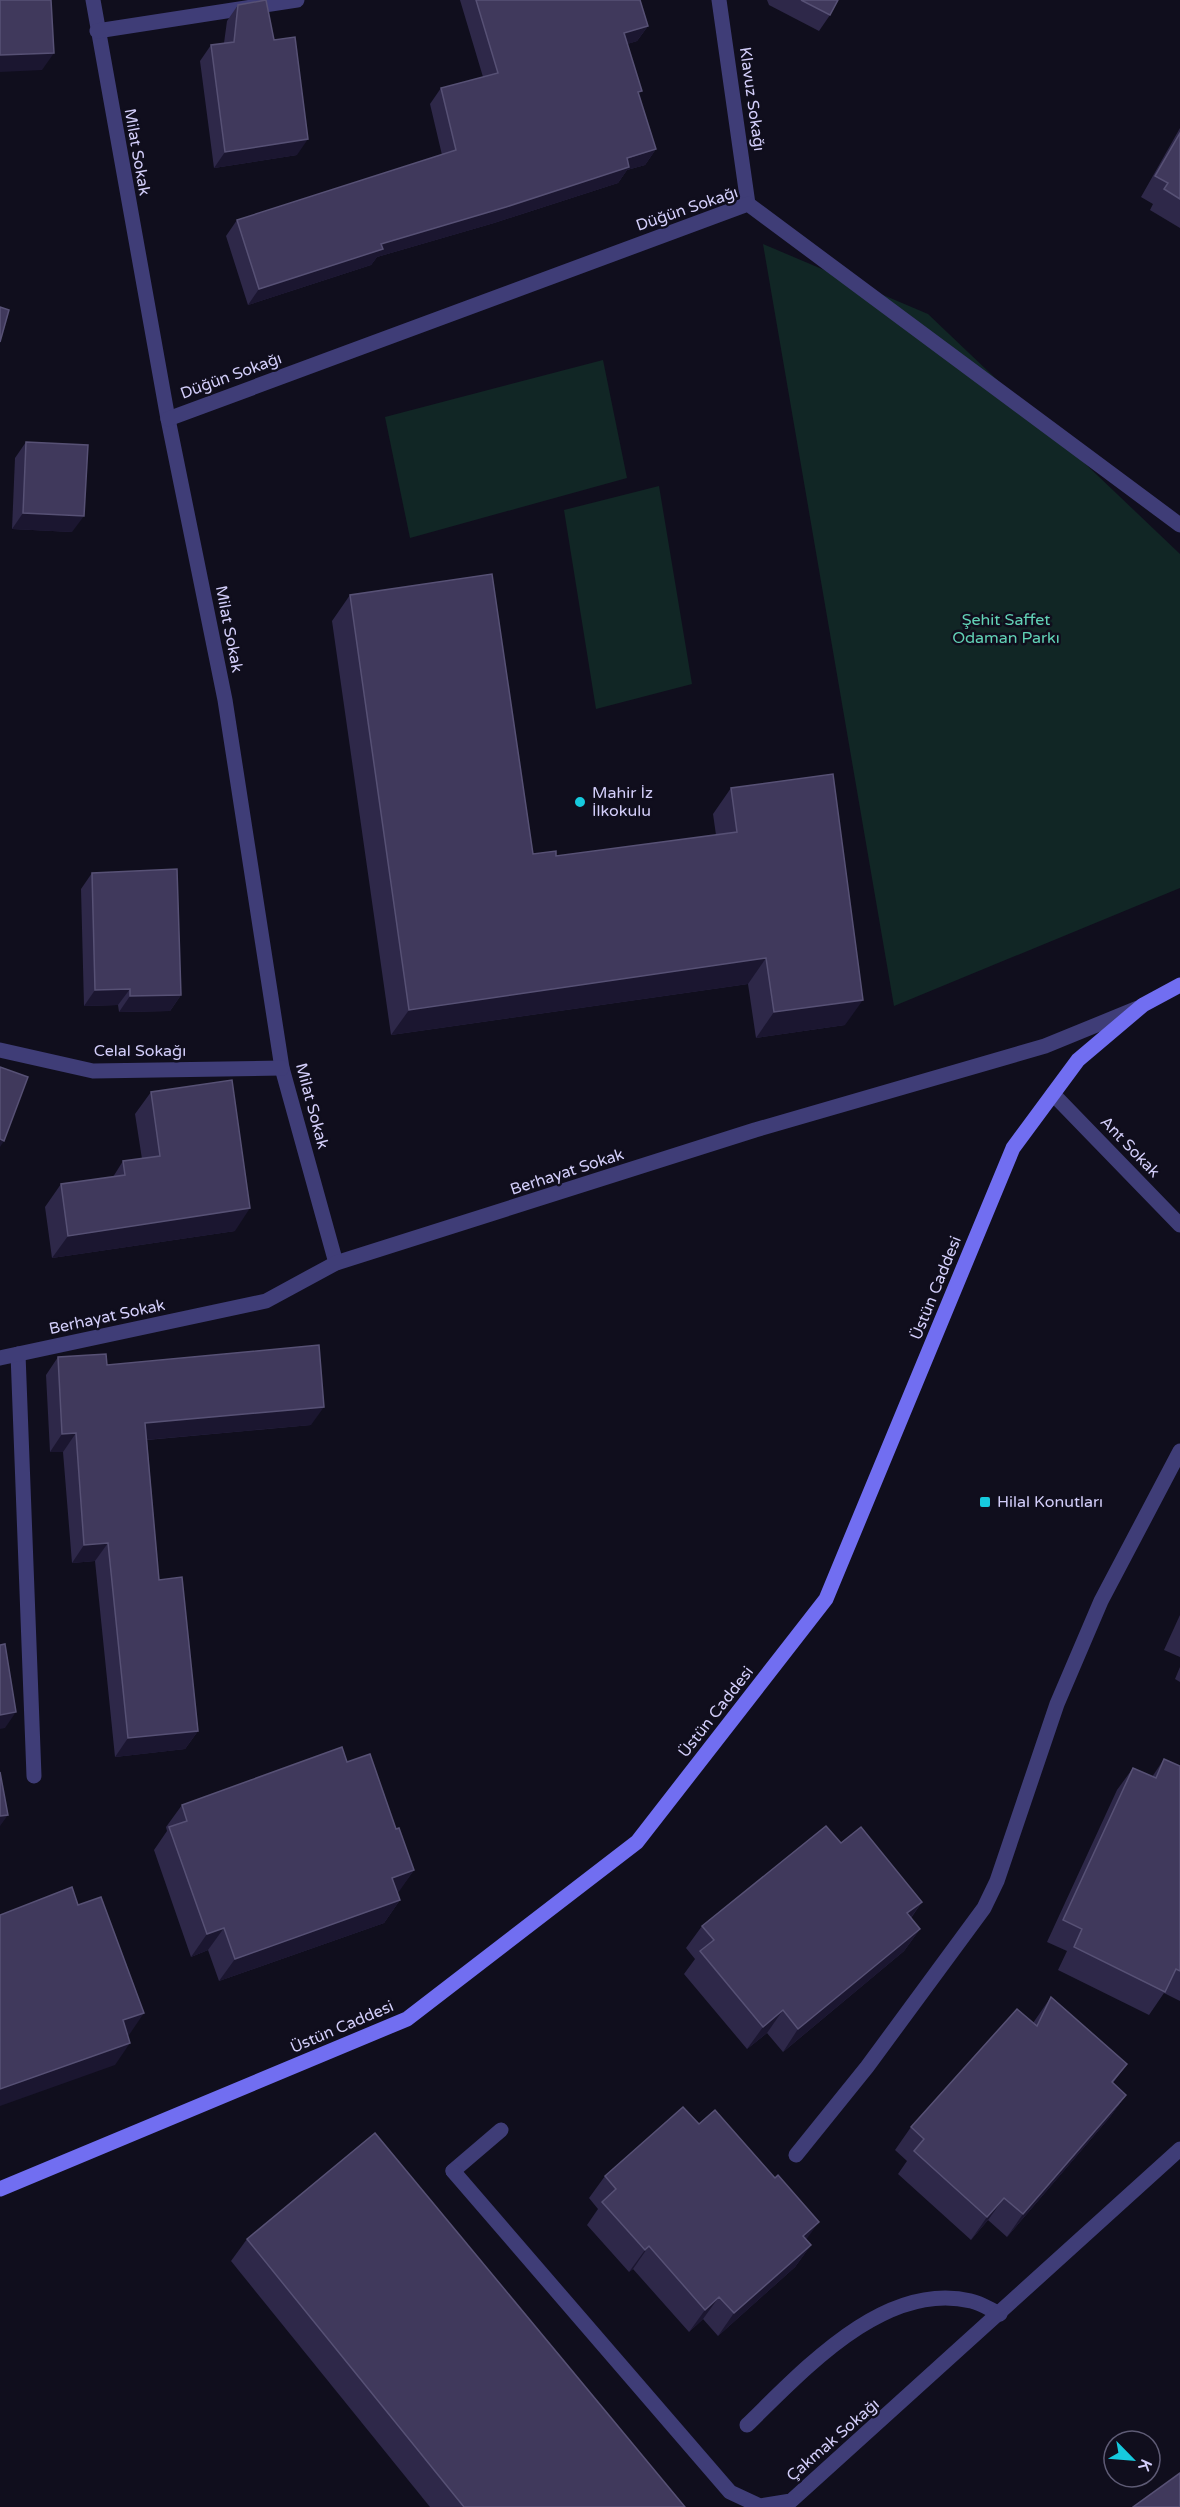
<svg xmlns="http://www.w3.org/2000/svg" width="1180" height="2507" font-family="'Varela Round',sans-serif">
<rect width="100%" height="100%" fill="#100e1d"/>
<g fill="#112625">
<polygon points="763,244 928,314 1180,554 1180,888 894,1006"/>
<polygon points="603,360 627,478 410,538 385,417"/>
<polygon points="659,486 692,684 596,709 564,510"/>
</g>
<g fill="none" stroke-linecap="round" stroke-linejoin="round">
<g stroke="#3f3d77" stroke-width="15">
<polyline points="796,2155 867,2067 984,1908 997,1881 1057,1704 1101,1601 1180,1451"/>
<polyline points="453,2171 501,2130"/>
<path d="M747,2425c56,-54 137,-145 224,-124 10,2 20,9 29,13"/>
</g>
<g stroke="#3f3d77" stroke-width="15">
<polyline points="93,0 168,419 225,700 282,1068 336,1263"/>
<polyline points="719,0 748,204"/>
<polyline points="97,31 297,0"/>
<polyline points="168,419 748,204 1180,525"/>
<polyline points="0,1050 93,1071 282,1068"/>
<polyline points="1053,1094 1180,1225"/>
<polyline points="18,1354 34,1776"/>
<polyline points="0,1358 266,1301 336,1263 755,1130 1045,1046 1138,1008"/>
<polyline points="453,2171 730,2492 760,2506 791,2501 1180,2149"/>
</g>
<polyline stroke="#716ef1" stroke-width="15" points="0,2189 407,2019 637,1842 826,1599 1013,1148 1078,1060 1143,1005 1180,985"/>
</g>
<g fill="#2e2849">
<polygon points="460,0 640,0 648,26 637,41 627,44 639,96 656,149 645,165 627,170 618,183 494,223 377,257 371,265 248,305 226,236 237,220 442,155 430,104 441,88 483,77"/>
<polygon points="767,0 838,0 830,15 819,31 769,5"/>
<polygon points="238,5 297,155 214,168 200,61 211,45 224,43 227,21"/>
<polygon points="1180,128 1180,228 1150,210 1153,204 1141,197"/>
<polygon points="26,442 72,532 12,529 15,458"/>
<polygon points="350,595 533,854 556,856 716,835 713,814 731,788 845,1025 756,1038 748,984 391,1035 332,621"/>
<polygon points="92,873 181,995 170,1011 119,1012 118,1005 84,1006 81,889"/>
<polygon points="151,1092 235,1231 52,1258 45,1207 61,1184 113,1177 123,1161 142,1159 135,1114"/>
<polygon points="58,1357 107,1365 311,1425 147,1440 159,1580 198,1731 185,1749 115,1757 95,1561 72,1563 63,1452 50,1452 46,1375"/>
<polygon points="1180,1615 1180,1657 1164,1650"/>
<polygon points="1180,1667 1180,1682 1175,1679"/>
<polygon points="1164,1759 1180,1766 1180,2001 1164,1993 1149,2015 1058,1970 1067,1951 1047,1942 1117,1790 1133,1768 1152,1777"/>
<polygon points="347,1762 396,1829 414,1870 397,1893 400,1900 384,1923 219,1981 208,1950 191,1957 154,1850 167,1831 166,1827 182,1805"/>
<polygon points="841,1843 922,1902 911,1918 920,1929 904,1951 783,2052 767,2033 747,2049 684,1974 695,1959 686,1948 702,1926"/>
<polygon points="1051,1997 1127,2064 1113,2083 1126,2095 1110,2117 1007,2237 988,2220 971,2240 898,2174 907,2161 895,2150 911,2127 1033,2023"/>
<polygon points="699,2124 811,2245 795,2267 718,2336 703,2319 689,2332 633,2269 629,2272 587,2225 598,2209 589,2198 605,2176"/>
<polygon points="247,2239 685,2507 430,2507 231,2261"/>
</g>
<g fill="#1b1630">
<polygon points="648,26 637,41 613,49 624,33"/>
<polygon points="54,53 42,70 0,72 0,55"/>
<polygon points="308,139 297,155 214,168 225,152"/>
<polygon points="656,149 645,165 627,170 618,183 494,223 377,257 371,265 248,305 259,289 381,244"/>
<polygon points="23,513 84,516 72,532 12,529"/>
<polygon points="766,958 748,984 391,1035 409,1010"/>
<polygon points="130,989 118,1005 84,1006 95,990"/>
<polygon points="181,995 170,1011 119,1012 130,996"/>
<polygon points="863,1000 845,1025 756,1038 774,1012"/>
<polygon points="0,1139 4,1141 0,1147"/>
<polygon points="250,1208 235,1231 52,1258 68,1236"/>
<polygon points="324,1407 311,1425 133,1441 145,1423"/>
<polygon points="76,1433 63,1452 50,1452 62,1434"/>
<polygon points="108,1543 95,1561 72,1563 84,1545"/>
<polygon points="16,1712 5,1728 0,1729 0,1715"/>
<polygon points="198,1731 185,1749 115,1757 128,1738"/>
<polygon points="8,1815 0,1826 0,1816"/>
<polygon points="414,1870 398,1893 376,1900 392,1878"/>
<polygon points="400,1900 384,1923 219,1981 235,1959"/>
<polygon points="922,1902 906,1924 907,1913"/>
<polygon points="224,1928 208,1950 191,1957 207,1934"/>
<polygon points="920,1929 904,1951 783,2052 798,2029"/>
<polygon points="783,2010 767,2033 747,2049 763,2027"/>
<polygon points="144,2013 129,2035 107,2043 123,2020"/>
<polygon points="130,2043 115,2065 0,2106 0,2089"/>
<polygon points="1126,2095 1110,2117 1007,2237 1023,2214"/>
<polygon points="1004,2198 988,2220 971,2240 987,2217"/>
<polygon points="819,2222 803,2244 803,2236"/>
<polygon points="811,2245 795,2267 718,2336 734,2313"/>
<polygon points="649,2246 633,2269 629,2272 645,2250"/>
<polygon points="719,2297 703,2319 689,2332 705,2310"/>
</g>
<g fill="#40395c" stroke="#575175" stroke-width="1.5">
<polygon points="0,0 51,0 54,53 0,55"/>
<polygon points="266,0 274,40 295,37 308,139 225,152 211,45 234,42 238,5"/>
<polygon points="476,0 640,0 648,26 624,33 642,91 638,92 656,149 627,158 629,167 506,207 381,244 383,249 259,289 237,220 456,150 441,88 498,73"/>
<polygon points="801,0 838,0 830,15"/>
<polygon points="1180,133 1180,199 1164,189 1168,183 1155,176"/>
<polygon points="0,307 9,310 0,342"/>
<polygon points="26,442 88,445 84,516 23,513"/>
<polygon points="492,574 533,854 556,851 556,856 737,832 731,788 833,774 863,1000 774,1012 766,958 409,1010 350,595"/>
<polygon points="177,869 181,995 130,996 130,989 95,990 92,873"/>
<polygon points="0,1067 28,1077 4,1141 0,1139"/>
<polygon points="232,1080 250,1208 68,1236 61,1184 125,1175 123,1161 160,1156 151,1092"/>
<polygon points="319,1345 324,1407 145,1423 159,1580 182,1577 198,1731 128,1738 108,1543 84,1545 76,1433 62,1434 58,1357 106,1354 107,1365"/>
<polygon points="5,1644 16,1712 0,1715 0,1645"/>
<polygon points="342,1747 347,1762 370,1754 396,1829 399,1828 414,1870 392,1878 400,1900 235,1959 224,1928 207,1934 169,1827 187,1821 182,1805"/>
<polygon points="1164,1759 1180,1766 1180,1971 1176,1969 1165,1992 1074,1947 1082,1929 1063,1920 1133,1768 1156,1778"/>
<polygon points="0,1772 8,1815 0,1816"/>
<polygon points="826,1826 841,1843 861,1827 922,1902 907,1913 920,1929 798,2029 783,2010 763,2027 700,1951 714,1940 702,1926"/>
<polygon points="72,1887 78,1905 101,1897 144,2013 123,2020 130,2043 0,2089 0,1915"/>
<polygon points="1051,1997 1127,2064 1112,2082 1126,2095 1023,2214 1004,2198 987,2217 914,2151 924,2139 911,2127 1017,2009 1037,2026"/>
<polygon points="683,2107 699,2124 715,2110 775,2178 778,2175 819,2222 803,2236 811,2245 734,2313 719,2297 705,2310 649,2246 645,2250 602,2202 616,2189 605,2176"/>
<polygon points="375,2133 685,2507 464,2507 247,2239"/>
<polygon points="1180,2473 1180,2507 1133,2507"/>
</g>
<g fill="#16cade" stroke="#100e1d" stroke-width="2">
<circle cx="580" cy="802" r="6"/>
<rect x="979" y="1496" width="12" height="12" rx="3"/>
</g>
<g text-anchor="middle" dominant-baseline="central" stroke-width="5" stroke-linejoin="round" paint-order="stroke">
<g font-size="16" fill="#d3cefa" stroke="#100e1d">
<text transform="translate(752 99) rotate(82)">Klavuz Sokağı</text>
<text transform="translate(137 152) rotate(80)">Milat Sokak</text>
<text transform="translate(687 209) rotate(-19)">Düğün Sokağı</text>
<text transform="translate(231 376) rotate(-20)">Düğün Sokağı</text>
<text transform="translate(229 629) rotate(79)">Milat Sokak</text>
<text x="140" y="1051">Celal Sokağı</text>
<text transform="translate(312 1106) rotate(75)">Milat Sokak</text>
<text transform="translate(1130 1147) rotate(46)">Ant Sokak</text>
<text transform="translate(567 1172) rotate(-18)">Berhayat Sokak</text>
<text transform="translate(936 1288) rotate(-68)">Üstün Caddesi</text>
<text transform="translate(107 1317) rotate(-12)">Berhayat Sokak</text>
<text transform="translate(716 1712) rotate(-52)">Üstün Caddesi</text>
<text transform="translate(342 2027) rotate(-23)">Üstün Caddesi</text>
<text transform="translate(833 2440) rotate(-41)">Çakmak Sokağı</text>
</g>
<g font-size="16" fill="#62d2b6" stroke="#100e1d">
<text x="1006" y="620">Şehit Saffet<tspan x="1006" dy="18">Odaman Parkı</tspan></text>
</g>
<g font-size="16" fill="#d3cefa" stroke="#100e1d" text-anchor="start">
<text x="592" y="793">Mahir İz<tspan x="592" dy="18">İlkokulu</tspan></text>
<text x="997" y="1502">Hilal Konutları</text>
</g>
</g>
<g transform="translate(1132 2459) rotate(115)"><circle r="28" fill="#100e1d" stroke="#5e5b75" stroke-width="1.5"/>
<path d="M0-4.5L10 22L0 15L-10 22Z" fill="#16cade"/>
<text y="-9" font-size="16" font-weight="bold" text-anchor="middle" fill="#d3cefa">K</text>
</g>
</svg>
